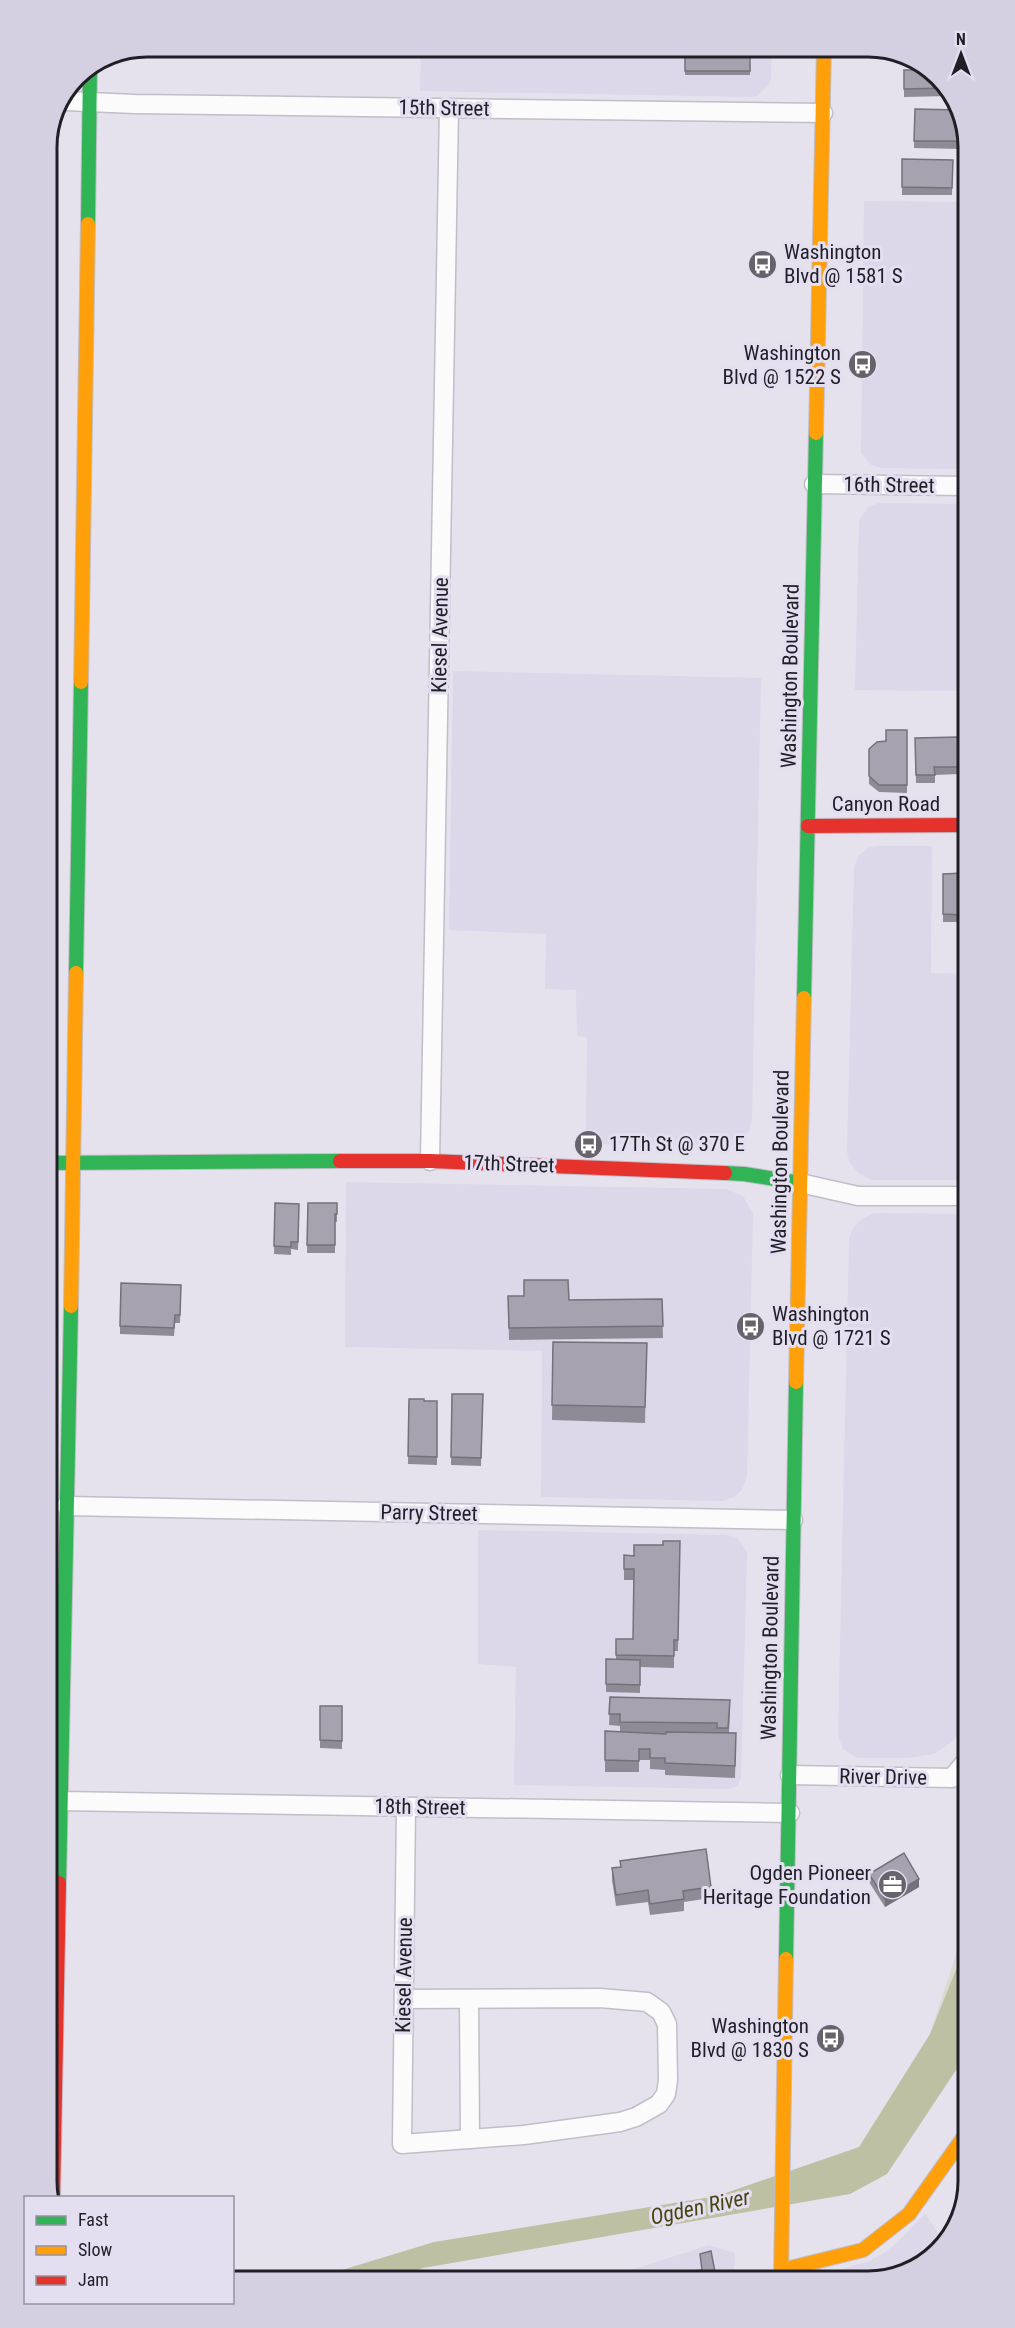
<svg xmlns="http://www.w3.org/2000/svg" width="1015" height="2328" font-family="'Roboto Condensed',sans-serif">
<rect width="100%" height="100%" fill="#e5e2ed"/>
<g fill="#ddd7ea">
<polygon points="772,48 771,78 769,85 757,96 750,97 420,91 421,51"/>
<polygon points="864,201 963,202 964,469 882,468 871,465 861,453"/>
<polygon points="879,503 964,504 965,691 855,690 859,521 868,507"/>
<polygon points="453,671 761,678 752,1119 749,1131 735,1144 725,1146 586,1144 587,1037 577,1036 576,990 545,989 546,934 449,930"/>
<polygon points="877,846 932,846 931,973 965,974 966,1180 872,1180 858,1173 849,1161 847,1151 854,868 859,855 870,847"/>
<polygon points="346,1182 726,1189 743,1196 753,1214 747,1476 742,1490 734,1497 723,1501 541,1497 542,1351 345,1347"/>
<polygon points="874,1213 966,1214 967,1729 945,1747 934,1754 909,1758 858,1758 843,1749 838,1735 849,1240 852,1230 861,1220"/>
<polygon points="478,1530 727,1535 738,1539 747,1552 747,1558 741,1778 737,1786 729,1789 514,1785 516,1667 478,1664"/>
<polygon points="925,2213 945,2244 900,2276 835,2277 844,2268 867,2262 884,2253 899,2241"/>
<polygon points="709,2245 735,2253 734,2277 606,2278"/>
</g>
<polygon fill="#dbdacf" points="968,1918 968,1940 930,2034"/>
<polygon fill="#bec0a3" points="968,1940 968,2041 960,2064 887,2174 850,2194 423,2268 387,2280 309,2280 434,2242 717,2196 859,2147 930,2034"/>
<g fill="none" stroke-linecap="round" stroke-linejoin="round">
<defs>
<g id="street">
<polyline points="65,101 135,104 823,113"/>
<polyline points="814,484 964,486"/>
<polyline points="430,1161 449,108"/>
<polyline points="800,1183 858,1196 966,1196"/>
<polyline points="66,1506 793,1520"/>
<polyline points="790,1775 952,1778 967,1760"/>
<polyline points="51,1799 60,1801 790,1813"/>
<polyline points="404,1999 600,1998 647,2002 661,2012 667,2024 668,2080 666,2094 659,2104 636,2117 620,2122 524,2135 402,2144 406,1807"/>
<polyline points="469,1999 470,2139"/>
</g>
<g id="fast">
<polyline points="88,224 90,66"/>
<polyline points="76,973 81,682"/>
<polyline points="804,998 816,433"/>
<polyline points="49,1163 340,1161"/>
<polyline points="725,1173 744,1174 800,1183"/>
<polyline points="59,1883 71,1306"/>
<polyline points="786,1959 796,1382"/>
</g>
<g id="slow">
<polyline points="816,433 824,47"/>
<polyline points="81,682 88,224"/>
<polyline points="71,1306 76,973"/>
<polyline points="796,1382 804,998"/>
<polyline points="782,2270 863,2250 909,2214 968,2131"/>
<polyline points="781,2277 786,1959"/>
</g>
<g id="jam">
<polyline points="808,826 965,825"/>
<polyline points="340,1161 430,1161 725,1173"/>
<polyline points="53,2198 59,1883"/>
</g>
</defs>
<use href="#street" stroke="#c1bec7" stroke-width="21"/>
<use href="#fast" stroke="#c1bec7" stroke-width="16"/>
<use href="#slow" stroke="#c1bec7" stroke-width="16"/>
<use href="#jam" stroke="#c1bec7" stroke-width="16"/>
<use href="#street" stroke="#fbfbfc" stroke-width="18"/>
<use href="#fast" stroke="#30b455" stroke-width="14"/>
<use href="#slow" stroke="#ff9f0a" stroke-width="14"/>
<use href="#jam" stroke="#e5322d" stroke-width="14"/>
</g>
<g fill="#8f8b96">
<polygon points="750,48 750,75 685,75 685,49"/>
<polygon points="929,68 950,96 904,97 904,70 913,70"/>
<polygon points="915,109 963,114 962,149 914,148"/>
<polygon points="902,159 953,160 952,195 902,195"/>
<polygon points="907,730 907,793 879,792 869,784 869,749"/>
<polygon points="959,737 959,774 935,775 935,783 916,783 915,738"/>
<polygon points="964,873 964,922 943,922 943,874"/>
<polygon points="275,1203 299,1204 298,1250 291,1249 291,1255 274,1254"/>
<polygon points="308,1203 337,1203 337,1222 335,1222 335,1253 307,1253"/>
<polygon points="181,1285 180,1323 175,1323 174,1336 120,1334 120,1326"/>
<polygon points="508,1296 569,1300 662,1299 663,1338 509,1340"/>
<polygon points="553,1342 647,1343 645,1423 552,1420"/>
<polygon points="452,1394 483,1394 481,1466 451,1465"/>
<polygon points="409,1399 424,1401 437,1401 437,1465 408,1464"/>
<polygon points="680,1541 678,1651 674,1651 674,1668 640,1667 640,1693 606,1692 606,1659 616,1660 616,1639 633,1639 634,1580 624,1580 624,1555 634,1556 663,1545"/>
<polygon points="610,1697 730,1712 729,1733 736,1733 735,1778 665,1775 665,1770 650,1769 650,1760 639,1760 639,1772 605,1772 605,1731 620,1732 620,1726 609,1725"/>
<polygon points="320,1706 342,1706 342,1749 320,1748"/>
<polygon points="620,1861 711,1887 711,1898 684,1902 684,1911 650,1915 648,1902 616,1906 612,1880 612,1868 620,1867"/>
<polygon points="869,1874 919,1887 885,1907 869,1882"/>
</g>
<polygon fill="#74717a" points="919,1879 919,1887 885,1907 885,1899"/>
<g fill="#a6a2af" stroke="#74717a" stroke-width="1.5">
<polygon points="750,48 750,71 685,71 685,49"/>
<polygon points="913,61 929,68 944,88 904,89 904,70 913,70"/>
<polygon points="915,109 959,110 963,114 962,141 914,141"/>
<polygon points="902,159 953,160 952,188 902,187"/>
<polygon points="886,730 907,730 907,785 879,785 869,776 869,749 877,742 886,741"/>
<polygon points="959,737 959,767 934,767 935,775 916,775 915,738"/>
<polygon points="964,873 964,915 943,914 943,874"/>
<polygon points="275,1203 299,1204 298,1242 291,1242 291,1247 274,1246"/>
<polygon points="308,1203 337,1203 337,1214 335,1214 335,1245 307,1245"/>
<polygon points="524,1280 568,1280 569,1300 662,1299 663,1326 509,1328 508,1296 524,1296"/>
<polygon points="121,1283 181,1285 180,1315 175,1315 174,1328 120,1326"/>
<polygon points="553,1342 647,1343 645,1407 552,1405"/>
<polygon points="452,1394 483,1394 481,1458 451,1457"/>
<polygon points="409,1399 424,1399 424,1401 437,1401 437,1457 408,1456"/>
<polygon points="663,1541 680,1541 678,1640 674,1640 674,1656 616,1655 616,1639 633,1639 634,1569 624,1569 624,1555 634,1556 634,1545 663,1545"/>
<polygon points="606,1659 640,1660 640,1685 606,1684"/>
<polygon points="610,1697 730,1700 728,1728 717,1728 717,1723 620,1722 620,1714 609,1714"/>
<polygon points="320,1706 342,1706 342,1741 320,1740"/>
<polygon points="605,1731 666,1734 666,1732 736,1733 735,1766 665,1763 665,1758 650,1758 650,1749 639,1749 639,1761 605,1760"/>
<polygon points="706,1849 711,1887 683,1891 684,1899 650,1904 648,1890 616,1895 612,1868 621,1867 620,1861"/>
<polygon points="904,1853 919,1879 885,1899 869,1874"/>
<polygon points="711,2251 715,2272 714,2277 652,2278 653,2275 702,2270 700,2254"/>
</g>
<defs>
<symbol id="bus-disc" viewBox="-11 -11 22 22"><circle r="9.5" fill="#66636c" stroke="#e4def1"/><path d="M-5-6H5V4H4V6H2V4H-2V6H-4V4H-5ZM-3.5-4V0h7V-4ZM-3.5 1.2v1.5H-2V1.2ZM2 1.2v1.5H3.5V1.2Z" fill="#fff"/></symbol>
<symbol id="office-disc" viewBox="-11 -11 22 22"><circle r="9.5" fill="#66636c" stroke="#e4def1"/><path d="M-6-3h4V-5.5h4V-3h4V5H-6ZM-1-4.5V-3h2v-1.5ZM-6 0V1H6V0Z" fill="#fff"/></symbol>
</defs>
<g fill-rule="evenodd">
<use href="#bus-disc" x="746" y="248" width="33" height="33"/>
<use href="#bus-disc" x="846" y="348" width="33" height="33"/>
<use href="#bus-disc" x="572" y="1128" width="33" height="33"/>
<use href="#bus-disc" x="734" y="1310" width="33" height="33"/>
<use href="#office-disc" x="876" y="1868" width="33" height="33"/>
<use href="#bus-disc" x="814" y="2022" width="33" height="33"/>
</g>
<g text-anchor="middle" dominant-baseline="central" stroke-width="6" stroke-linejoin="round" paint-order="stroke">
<g font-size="21" fill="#211f26" stroke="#e4def1">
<text transform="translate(444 108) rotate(1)">15th Street</text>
<text transform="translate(889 485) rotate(1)">16th Street</text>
<text transform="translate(440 635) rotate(-89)">Kiesel Avenue</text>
<text transform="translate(790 676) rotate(-89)">Washington Boulevard</text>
<text x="886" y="804">Canyon Road</text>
<text transform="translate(780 1162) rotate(-89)">Washington Boulevard</text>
<text transform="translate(509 1164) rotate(2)">17th Street</text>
<text transform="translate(429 1513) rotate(1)">Parry Street</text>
<text transform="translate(770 1648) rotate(-89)">Washington Boulevard</text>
<text transform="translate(883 1777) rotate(1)">River Drive</text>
<text transform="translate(420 1807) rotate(1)">18th Street</text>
<text transform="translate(404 1975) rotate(-89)">Kiesel Avenue</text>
</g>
<g font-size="21" fill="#211f26" stroke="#e4def1" text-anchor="start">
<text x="784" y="252">Washington<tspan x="784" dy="24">Blvd @ 1581 S</tspan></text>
<text x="841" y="353" text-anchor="end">Washington<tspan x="841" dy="24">Blvd @ 1522 S</tspan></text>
<text x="609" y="1144">17Th St @ 370 E</text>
<text x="772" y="1314">Washington<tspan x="772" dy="24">Blvd @ 1721 S</tspan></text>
<text x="871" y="1873" text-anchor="end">Ogden Pioneer<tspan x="871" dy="24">Heritage Foundation</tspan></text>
<text x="809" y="2026" text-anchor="end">Washington<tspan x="809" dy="24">Blvd @ 1830 S</tspan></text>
</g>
<g font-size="22" font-style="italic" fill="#464710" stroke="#e4def1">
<text transform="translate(700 2207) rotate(-12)">Ogden River</text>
</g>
</g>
<path d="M0 0H1015V2328H0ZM147 57H868A90 90 0 0 1 958 147V2181A90 90 0 0 1 868 2271H147A90 90 0 0 1 57 2181V147A90 90 0 0 1 147 57Z" fill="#d4cfe1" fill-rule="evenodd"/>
<path fill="none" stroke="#211f26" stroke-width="3" d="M147 57H868A90 90 0 0 1 958 147V2181A90 90 0 0 1 868 2271H147A90 90 0 0 1 57 2181V147A90 90 0 0 1 147 57Z"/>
<rect x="24" y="2196" width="210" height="108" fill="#e4def1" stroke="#9692a0" stroke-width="1.5"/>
<rect x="36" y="2216" width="30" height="9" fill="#30b455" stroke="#9692a0" stroke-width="1.5"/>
<text x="78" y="2226" font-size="18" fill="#211f26">Fast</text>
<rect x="36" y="2246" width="30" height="9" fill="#ff9f0a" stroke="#9692a0" stroke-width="1.5"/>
<text x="78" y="2256" font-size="18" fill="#211f26">Slow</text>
<rect x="36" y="2276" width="30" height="9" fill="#e5322d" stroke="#9692a0" stroke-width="1.5"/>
<text x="78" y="2286" font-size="18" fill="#211f26">Jam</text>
<g transform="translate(961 54)" stroke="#e4def1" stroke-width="4.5" paint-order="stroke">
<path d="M0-4.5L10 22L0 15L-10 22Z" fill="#211f26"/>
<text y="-9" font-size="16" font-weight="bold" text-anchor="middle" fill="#211f26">N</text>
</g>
</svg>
